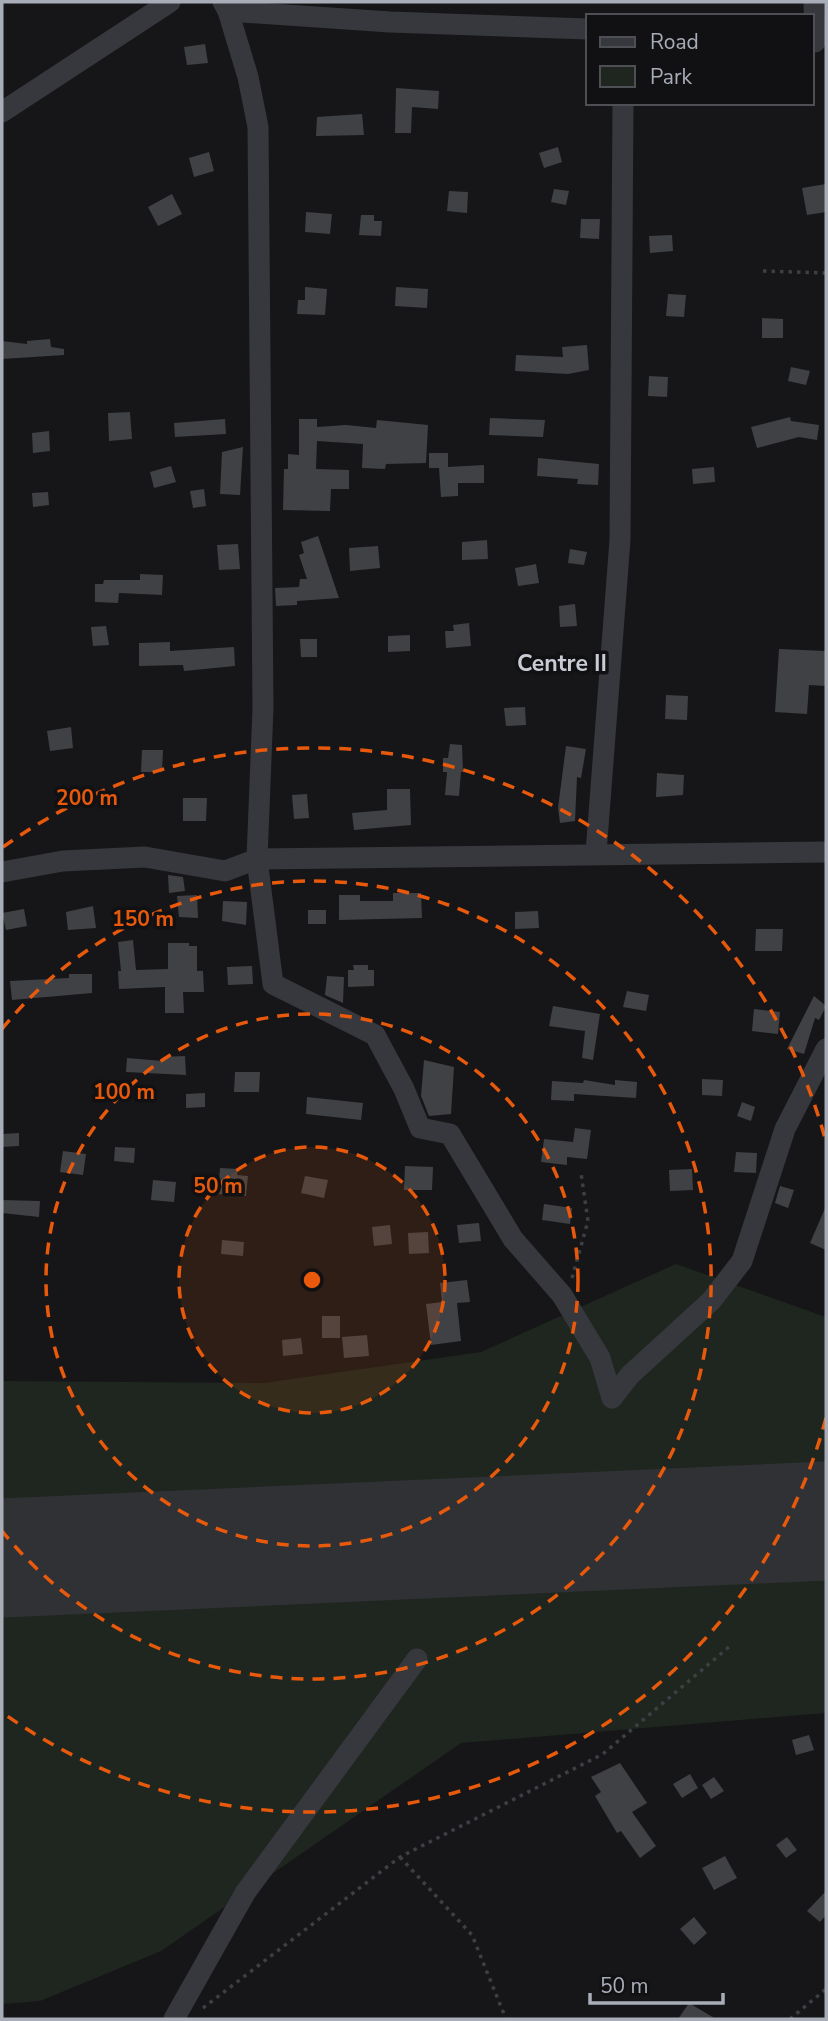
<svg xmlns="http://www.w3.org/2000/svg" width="828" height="2021" font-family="'Nunito Sans',sans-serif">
<rect width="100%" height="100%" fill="#161618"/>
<polygon fill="#1e261f" points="676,1264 826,1317 826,1713 461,1743 161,1951 40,2001 2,2004 2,1381 264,1383 481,1352"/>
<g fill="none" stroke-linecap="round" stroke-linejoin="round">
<polyline stroke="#303135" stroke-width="119" points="2,1558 826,1521"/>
</g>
<g fill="#404145">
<polygon points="205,44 208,63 187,65 184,47"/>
<polygon points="396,88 439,91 438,109 412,107 411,133 395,133"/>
<polygon points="362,114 364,135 316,136 317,117"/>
<polygon points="558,147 562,162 544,168 539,153"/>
<polygon points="209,152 214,171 194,177 189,158"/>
<polygon points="826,184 826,212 807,215 802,188"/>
<polygon points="554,189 569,191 566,205 551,202"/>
<polygon points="449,191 468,192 467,213 447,211"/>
<polygon points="172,194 182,214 158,226 148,207"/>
<polygon points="306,212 332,214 330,234 305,232"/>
<polygon points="361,215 374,215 374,221 382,221 381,236 359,235"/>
<polygon points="581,219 600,219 599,239 580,238"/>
<polygon points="672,235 673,251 650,253 649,236"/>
<polygon points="305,287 327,289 325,315 297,314 298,300 305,300"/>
<polygon points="396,287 428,289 427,308 395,306"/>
<polygon points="668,294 686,295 684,317 666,316"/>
<polygon points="762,318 783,319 783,338 762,338"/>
<polygon points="50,339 51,347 64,349 64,355 2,359 2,341 27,344 27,341"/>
<polygon points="587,345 589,370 568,374 515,371 516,355 563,357 562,347"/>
<polygon points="791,367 810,371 806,385 788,381"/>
<polygon points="649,376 668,377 667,397 648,396"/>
<polygon points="130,412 132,439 109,441 108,413"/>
<polygon points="790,417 791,421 819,425 817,440 799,437 757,448 751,427"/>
<polygon points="490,418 545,420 543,437 489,435"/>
<polygon points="225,419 226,434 175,437 174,423"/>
<polygon points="299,419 317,419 317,427 346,425 376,428 377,420 428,425 426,463 386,464 385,469 362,468 363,444 317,441 316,469 349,470 349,489 331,489 330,511 283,510 284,469 288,469 288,454 299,455"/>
<polygon points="49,431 50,451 33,453 32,433"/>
<polygon points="243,447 240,495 220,494 222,452"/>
<polygon points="429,453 448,453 448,467 484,465 484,483 458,483 458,496 441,497 439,468 429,468"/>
<polygon points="538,458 599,464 598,485 577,484 578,479 537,476"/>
<polygon points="171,466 176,482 154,488 150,472"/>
<polygon points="714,467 715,482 693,484 692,469"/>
<polygon points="204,489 206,506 193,508 190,491"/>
<polygon points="48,492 49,505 33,507 32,493"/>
<polygon points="318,536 339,598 297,601 297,605 276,606 275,588 299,587 300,579 307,579 299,555 304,553 301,542"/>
<polygon points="487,540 488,559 462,560 462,542"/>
<polygon points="238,544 240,569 219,570 217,545"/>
<polygon points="378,546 380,568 350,571 349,548"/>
<polygon points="570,549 587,552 584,565 568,563"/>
<polygon points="536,564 539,583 518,586 515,568"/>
<polygon points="140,574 163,575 162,595 119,593 118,603 95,602 95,584 103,584 104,580 140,580"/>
<polygon points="575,604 577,626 560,627 559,606"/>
<polygon points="469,623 471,646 446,648 445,631 454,631 453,625"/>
<polygon points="106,626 109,645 93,646 91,627"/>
<polygon points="410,635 410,651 388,652 388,636"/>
<polygon points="300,639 317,639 317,657 301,657"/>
<polygon points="170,642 170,651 234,647 235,666 184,671 183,665 139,666 139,643"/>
<polygon points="779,649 826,651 826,686 809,685 807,714 775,712"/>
<polygon points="666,695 688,696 687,720 665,719"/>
<polygon points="525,707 526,725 506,726 504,708"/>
<polygon points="71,727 73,748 50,751 47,731"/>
<polygon points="450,744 462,745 463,772 461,772 459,796 445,795 447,772 443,772 443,758 448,758"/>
<polygon points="566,746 586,749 581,778 577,777 575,821 560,823 558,808"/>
<polygon points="142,750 163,750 162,772 141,772"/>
<polygon points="657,773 684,775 683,795 656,797"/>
<polygon points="387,789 410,789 411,825 354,830 352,813 387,810"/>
<polygon points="307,794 309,818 294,819 292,795"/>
<polygon points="183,798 207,798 206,821 183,821"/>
<polygon points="168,875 183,877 185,891 169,893"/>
<polygon points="393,893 421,893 422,918 339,920 339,895 360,895 360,901 393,901"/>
<polygon points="197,895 198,918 179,917 177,896"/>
<polygon points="223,901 247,902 246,925 222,921"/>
<polygon points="93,906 96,928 68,930 66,912"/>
<polygon points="24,909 27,926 6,930 2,913"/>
<rect x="308" y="910" width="18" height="14"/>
<polygon points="538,911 539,928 515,929 515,912"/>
<polygon points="756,929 783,929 782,951 755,951"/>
<polygon points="133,940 136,970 168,969 168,943 189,943 189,946 197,946 197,971 203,971 204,992 183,992 184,1013 165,1013 165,987 119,989 118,971 121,971 118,942"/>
<polygon points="353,965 368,965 368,970 374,970 374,986 348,987 348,970 354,970"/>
<polygon points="252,966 253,984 228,985 227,967"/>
<polygon points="69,974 92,974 92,993 12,1000 10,981 69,978"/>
<polygon points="327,976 344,977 343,1003 325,995"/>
<polygon points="627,991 649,995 646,1011 623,1007"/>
<polygon points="814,996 826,1006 819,1020 815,1018 804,1054 787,1049"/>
<polygon points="553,1006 600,1014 593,1060 582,1058 585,1031 549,1026"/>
<polygon points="754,1009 780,1012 778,1034 752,1031"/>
<polygon points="185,1056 186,1075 126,1072 127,1058 163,1061 163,1057"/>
<polygon points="424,1060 454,1067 451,1114 429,1116 421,1096"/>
<polygon points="235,1072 260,1072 259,1092 234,1092"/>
<polygon points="702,1079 723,1080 722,1096 702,1095"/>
<polygon points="584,1080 615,1085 615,1080 637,1082 636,1098 574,1094 574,1101 551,1100 552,1081 583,1083"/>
<polygon points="205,1093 205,1107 186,1108 186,1094"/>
<polygon points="307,1097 363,1103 361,1120 306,1114"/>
<polygon points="742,1102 755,1107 751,1121 737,1116"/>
<polygon points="575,1128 591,1130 587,1159 567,1157 567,1165 541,1162 544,1139 573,1142"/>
<polygon points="19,1133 19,1146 2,1147 2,1134"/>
<polygon points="115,1147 135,1148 134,1163 114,1161"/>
<polygon points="63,1151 86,1154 83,1175 60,1172"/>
<polygon points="736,1152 757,1153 756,1173 734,1172"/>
<polygon points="405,1166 433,1167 432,1190 404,1190"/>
<polygon points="220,1168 238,1169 237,1175 248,1176 246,1196 218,1194"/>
<polygon points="692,1169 693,1190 670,1191 669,1170"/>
<polygon points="305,1176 328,1180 324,1198 301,1193"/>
<polygon points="153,1180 176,1182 174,1202 151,1200"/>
<polygon points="780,1186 794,1190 788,1208 775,1203"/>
<polygon points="2,1200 40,1201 39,1217 2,1213"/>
<polygon points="544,1204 572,1208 570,1224 542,1220"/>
<polygon points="826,1206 826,1250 810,1243"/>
<polygon points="479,1223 481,1241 459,1243 457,1225"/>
<polygon points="390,1225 392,1244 374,1246 372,1227"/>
<polygon points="428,1232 429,1253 409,1254 408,1233"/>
<polygon points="222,1240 244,1242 243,1256 221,1254"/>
<polygon points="467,1280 470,1302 457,1303 461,1341 431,1345 426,1304 442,1302 440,1283"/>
<rect x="322" y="1316" width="18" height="22"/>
<polygon points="367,1335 369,1356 344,1358 342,1337"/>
<polygon points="301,1338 303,1354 283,1356 282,1340"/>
<polygon points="809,1735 814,1750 796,1755 792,1740"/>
<polygon points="620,1763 647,1803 632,1812 656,1846 640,1858 621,1831 617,1833 595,1796 601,1792 591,1777"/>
<polygon points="690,1774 698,1788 682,1798 673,1784"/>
<polygon points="714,1777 724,1791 711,1799 702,1785"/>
<polygon points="787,1837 797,1850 786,1858 776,1845"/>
<polygon points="725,1856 737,1878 714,1890 702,1868"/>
<polygon points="826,1891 826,1915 820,1922 807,1911"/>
<polygon points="694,1917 707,1933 694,1945 680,1929"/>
<polygon points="689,2003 716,2019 678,2019"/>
</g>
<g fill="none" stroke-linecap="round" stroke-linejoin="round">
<g stroke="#3d3f44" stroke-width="3.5" stroke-dasharray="3.5 5" stroke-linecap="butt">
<polyline points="763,271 826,273"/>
<polyline points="572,1278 588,1221 581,1173"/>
<polyline points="400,1857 472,1935 506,2019"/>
<polyline points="203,2008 400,1857 603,1754 730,1646"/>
<polyline points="790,2019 826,1989"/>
</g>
<g stroke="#37383d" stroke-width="21">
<polyline points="223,2 228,11 390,22 588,29"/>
<polyline points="814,2 815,42"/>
<polyline points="228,11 248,77 258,127 263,708 257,859 273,984 375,1035 404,1089 420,1128 450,1134 513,1239 562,1295 600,1358 612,1398"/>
<polyline points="2,112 170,2"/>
<polyline points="596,853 620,540 623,103"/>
<polyline points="2,872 63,861 145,857 225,871 257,859 826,852"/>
<polyline points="612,1398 630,1375 711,1301 742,1261 785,1129 826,1049"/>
<polyline points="174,2019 245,1893 417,1659"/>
</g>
</g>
<circle cx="312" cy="1280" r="133" fill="#e8590c" fill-opacity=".12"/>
<g fill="none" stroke="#e8590c" stroke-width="3.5" stroke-dasharray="12 9">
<circle cx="312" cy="1280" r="133"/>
<circle cx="312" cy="1280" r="266"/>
<path d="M2 1029A399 399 0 1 1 2 1531"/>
<path d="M826 1418A532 532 0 0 1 3 1713M3 847A532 532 0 0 1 826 1142"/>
</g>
<g text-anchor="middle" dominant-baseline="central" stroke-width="7" stroke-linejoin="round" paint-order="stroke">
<g font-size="23" font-weight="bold" fill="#c9ccd4" stroke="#111113">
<text x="562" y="663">Centre II</text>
</g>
</g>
<circle cx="312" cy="1280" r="10" fill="#e8590c" stroke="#111113" stroke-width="3.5"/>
<g font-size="21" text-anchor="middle" font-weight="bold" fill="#e8590c" stroke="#111113" stroke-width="7" stroke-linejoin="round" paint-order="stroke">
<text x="87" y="805">200 m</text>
<text x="143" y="926">150 m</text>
<text x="124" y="1099">100 m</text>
<text x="218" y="1193">50 m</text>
</g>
<rect width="828" height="2021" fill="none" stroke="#a8adb8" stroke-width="7"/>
<rect x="586" y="14" width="228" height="91" fill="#111113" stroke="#4d4f55" stroke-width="2"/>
<rect x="600" y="37" width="35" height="10" fill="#37383d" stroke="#4d4f55" stroke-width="2"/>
<text x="650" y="49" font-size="21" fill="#a8adb8">Road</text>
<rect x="600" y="66" width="35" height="21" fill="#1e261f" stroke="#4d4f55" stroke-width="2"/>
<text x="650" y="84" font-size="21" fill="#a8adb8">Park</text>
<path d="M590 1993v10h133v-10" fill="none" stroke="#a8adb8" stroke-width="3.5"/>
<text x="600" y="1993" font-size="21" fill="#a8adb8" stroke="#111113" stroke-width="5" paint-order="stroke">50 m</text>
</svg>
